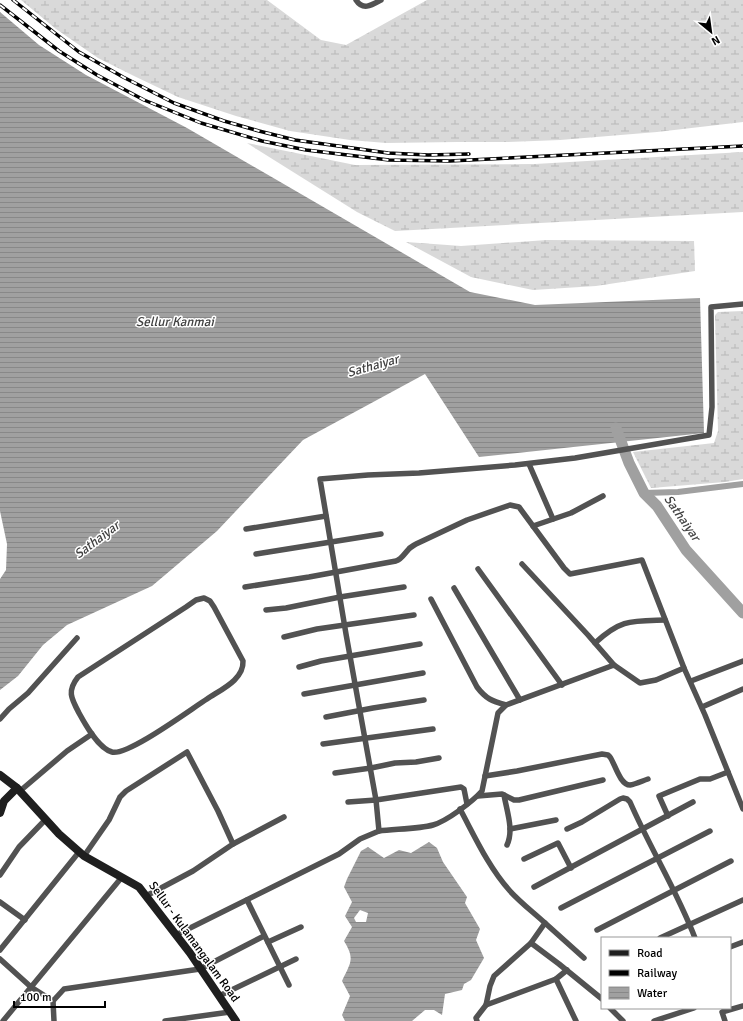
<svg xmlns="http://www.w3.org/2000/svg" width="743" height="1021" font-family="Signika,sans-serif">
<defs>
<pattern id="wetland-marsh" width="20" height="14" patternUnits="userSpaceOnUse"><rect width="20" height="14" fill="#d9d9d9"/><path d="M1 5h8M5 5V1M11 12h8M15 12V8" fill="none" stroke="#b8b8b8"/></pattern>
<pattern id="water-rules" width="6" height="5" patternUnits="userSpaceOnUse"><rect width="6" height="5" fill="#a0a0a0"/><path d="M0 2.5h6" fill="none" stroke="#888"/></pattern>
</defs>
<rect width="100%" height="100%" fill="#fff"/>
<g fill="url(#wetland-marsh)">
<polygon points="21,0 267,0 321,40 346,45 427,0 743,0 743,122 657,132 560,140 508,142 457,142 386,143 350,140 290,131 236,116 178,97 134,76 98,58 56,29"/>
<polygon points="247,143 355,165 535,164 743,152 743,212 395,231 357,212"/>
<polygon points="547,240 694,241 695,271 596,286 533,290 471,277 406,242 461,246"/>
<polygon points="743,311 743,479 725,482 651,488 633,452 714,443 718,431 715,315 718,312"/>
</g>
<g fill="url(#water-rules)" fill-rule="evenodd">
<polygon points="0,12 39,45 86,75 187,128 470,292 535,305 700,298 704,433 479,457 425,374 303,440 217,531 152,586 67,625 43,645 18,676 0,690 0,579 6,570 7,544 0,511"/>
<path d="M429,842l8,6 6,14 24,35 -2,6 15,26 -4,11 8,18 -13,22 -7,4 -2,6 -17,4 -3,21 -8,-5h-9l-13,11h-67l-3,-6 8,-19 -8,-15c9,-19 13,-22 2,-40l8,-14 -7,-11 7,-14 -8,-15 3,-8 14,-28 7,-4 16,11 15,-8 12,3zM360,910l8,3 -2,9h-10l-2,-4z"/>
</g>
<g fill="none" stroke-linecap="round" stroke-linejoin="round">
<polyline stroke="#a0a0a0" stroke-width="6" points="644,493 678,492 743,484"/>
<polyline stroke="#a0a0a0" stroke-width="11" points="616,428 629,463 644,493 657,506 686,550 743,613"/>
<g stroke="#525252" stroke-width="5.5">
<path d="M356,0c7,11 16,5 25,0"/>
<polyline points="529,464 553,519"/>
<polyline points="533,526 571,513 603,496"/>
<polyline points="246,529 326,516"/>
<polyline points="256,554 381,534"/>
<polyline points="522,564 588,635 614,665"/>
<polyline points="478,569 562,685"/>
<path d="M245,587l64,-10 87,-16c6,-2 8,-7 12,-11 2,-3 5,-4 8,-6l51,-24 43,-15 9,2 45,61 6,6 72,-14 42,108 21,47 38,94"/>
<polyline points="454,588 520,700"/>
<path d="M204,598l6,3 4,6 29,54c1,19 -23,29 -36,38 -16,10 -79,57 -95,53 -14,-4 -27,-28 -33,-39 -8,-15 -12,-22 -1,-36l108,-70 10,-7z"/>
<path d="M431,599l46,88c9,12 15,14 29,18"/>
<polyline points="266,610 286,608 340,597 404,587"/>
<polyline points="284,637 317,629 414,615"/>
<path d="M595,643c26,-24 36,-22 70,-23"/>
<polyline points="299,667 321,661 420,644"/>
<polyline points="691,681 743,661"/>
<polyline points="304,694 423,673"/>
<polyline points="702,707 743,689"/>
<polyline points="326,717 373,708 424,700"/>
<polyline points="0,719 9,709 28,693 77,638"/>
<polyline points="323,744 433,729"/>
<polyline points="335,773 371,768 395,763 416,762 439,758"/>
<path d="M485,776l32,-5 85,-17 6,1 2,2c5,7 10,28 20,28 6,-1 12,-4 18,-6"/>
<polyline points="20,791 67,751 92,734"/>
<path d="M504,795c3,17 10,35 3,50"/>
<polyline points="478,796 502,794 514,800 519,800 603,780"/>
<polyline points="467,804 464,789 461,787 376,800 346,634 320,479 368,475 419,473 515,465 575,458 709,435 712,407 711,307 743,304"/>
<path d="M460,809c15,28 29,59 50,82 11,12 23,21 35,32l-14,20 28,21 43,35"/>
<polyline points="668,816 659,796 700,779 710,779 728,772"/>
<polyline points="510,829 556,820"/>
<path d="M567,829l15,-7 38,-23 3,-1 4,1 3,3c20,46 47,89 65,136"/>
<path d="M379,831c15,-2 40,-2 54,-6 14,-4 39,-23 49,-34l16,-78 8,-8 108,-40 26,18 16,-3 28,-12"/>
<polyline points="233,844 284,817"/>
<polyline points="84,856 109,820 120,797 126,791 187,752 218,811 233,844 193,871 146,896"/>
<polyline points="524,859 558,843 571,868"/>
<polyline points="0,875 19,847 46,819"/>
<polyline points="534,887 693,802"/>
<polyline points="247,900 289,985"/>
<polyline points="0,902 25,920"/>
<polyline points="561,908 710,831"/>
<polyline points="545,923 584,958"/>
<polyline points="597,930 731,861"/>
<polyline points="176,935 339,854 360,839 379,831 376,800 348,802"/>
<polyline points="660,938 743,900"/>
<polyline points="268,942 301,927"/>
<polyline points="730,947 743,942"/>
<polyline points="0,950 79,852"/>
<polyline points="0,959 31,987 53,1001"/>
<polyline points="567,970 556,979 576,1021"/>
<polyline points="219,996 296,959"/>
<polyline points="486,1005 490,986 494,976 531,943"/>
<polyline points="610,1008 623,1021"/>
<polyline points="3,1021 122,877"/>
<polyline points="54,1021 53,1001 64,989 200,969 264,936"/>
<polyline points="165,1021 230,1012"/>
<polyline points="477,1021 476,1018 486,1005 556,979"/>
<polyline points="654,1021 694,1008"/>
<polyline points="725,1021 722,1012 743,1006"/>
</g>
<g stroke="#1f1f1f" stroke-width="8">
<polyline points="0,775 17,788 59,834 84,856 139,887 190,953 236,1021"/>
<polyline points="0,813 4,801 17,788"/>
</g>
<defs>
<g id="rail">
<polyline points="13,0 79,52 123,77 174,103 224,121 259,131 295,140 331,145 388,153 428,155 469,154"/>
<polyline points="0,5 59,51 97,75 144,100 201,123 262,141 306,150 389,160 450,161 743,146"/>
</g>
</defs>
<use href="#rail" stroke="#000" stroke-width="3.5"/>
<use href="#rail" stroke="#fff" stroke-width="2" stroke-dasharray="6" stroke-linecap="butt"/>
</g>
<g text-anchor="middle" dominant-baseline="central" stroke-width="3" stroke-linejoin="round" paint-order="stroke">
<g font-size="12" fill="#000" stroke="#fff">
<text transform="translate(194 942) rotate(54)">Sellur - Kulamangalam Road</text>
</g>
<g font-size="13" font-style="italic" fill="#414141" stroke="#fff">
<text x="175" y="322">Sellur Kanmai</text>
<text transform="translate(373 366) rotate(-16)">Sathaiyar</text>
<text transform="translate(682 518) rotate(55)">Sathaiyar</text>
<text transform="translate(97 540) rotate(-37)">Sathaiyar</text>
</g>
</g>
<rect x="601" y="937" width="130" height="72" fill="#ffffff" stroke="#999999"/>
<rect x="609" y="950" width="20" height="6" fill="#1f1f1f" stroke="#999999"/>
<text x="637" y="957" font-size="12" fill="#000000">Road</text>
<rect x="609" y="970" width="20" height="6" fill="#000000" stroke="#999999"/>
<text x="637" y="977" font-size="12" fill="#000000">Railway</text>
<rect x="609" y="987" width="20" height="12" fill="url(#water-rules)" stroke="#999999"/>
<text x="637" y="997" font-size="12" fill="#000000">Water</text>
<g transform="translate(711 32) rotate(151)" stroke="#ffffff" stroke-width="3" paint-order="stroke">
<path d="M0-3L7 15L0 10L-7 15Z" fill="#000000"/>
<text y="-6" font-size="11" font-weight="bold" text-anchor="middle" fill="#000000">N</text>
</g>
<path d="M14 1001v6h91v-6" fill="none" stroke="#000000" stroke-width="2"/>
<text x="20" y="1001" font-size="12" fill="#000000" stroke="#ffffff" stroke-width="3" paint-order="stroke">100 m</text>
</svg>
